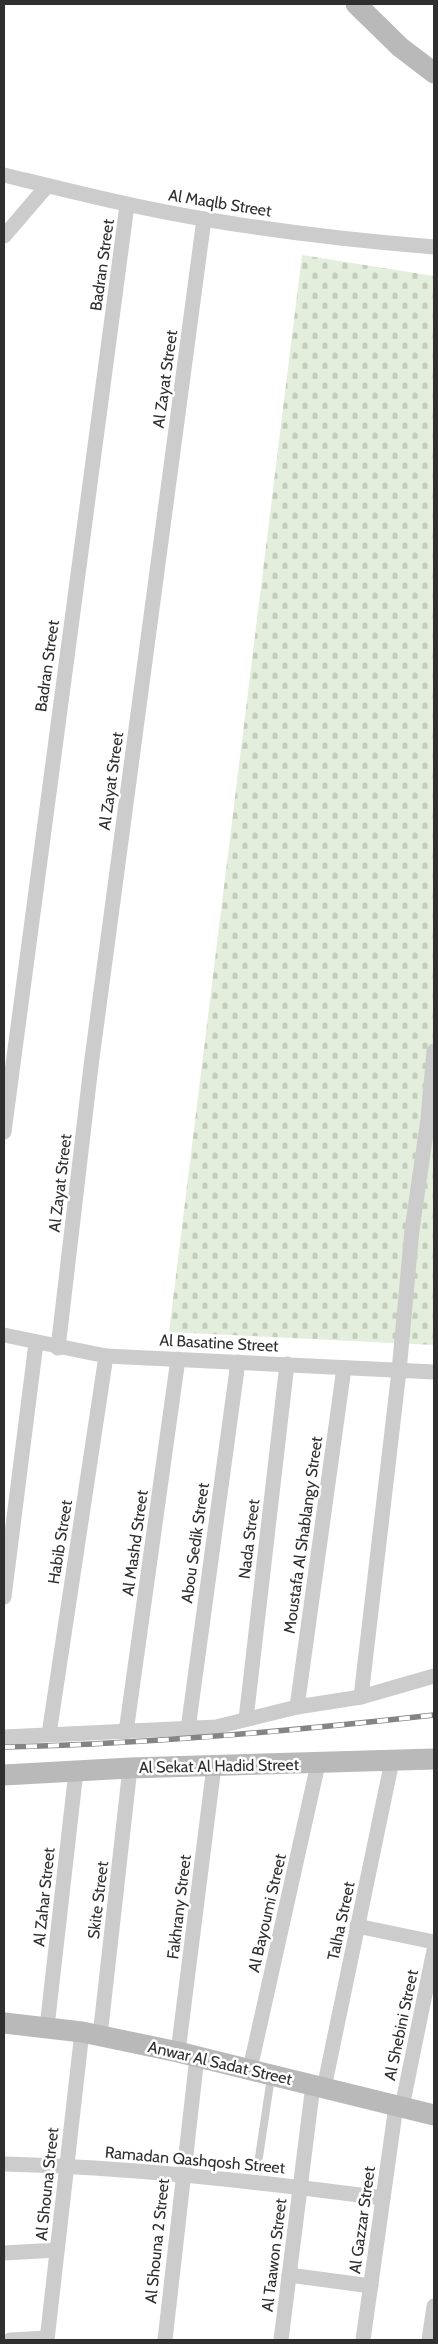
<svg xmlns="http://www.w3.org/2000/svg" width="438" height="2344" font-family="Cabin,sans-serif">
<defs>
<pattern id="cemetery-stones" width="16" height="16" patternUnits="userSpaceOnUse" patternTransform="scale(1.25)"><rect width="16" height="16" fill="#e4eedc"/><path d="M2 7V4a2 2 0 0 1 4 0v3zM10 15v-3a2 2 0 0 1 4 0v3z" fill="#c4ccbd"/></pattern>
</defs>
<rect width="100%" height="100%" fill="#fff"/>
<polygon fill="url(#cemetery-stones)" points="302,255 434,276 434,1345 169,1332"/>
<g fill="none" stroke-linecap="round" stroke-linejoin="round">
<polyline stroke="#ccc" stroke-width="8" points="259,2157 271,2077"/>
<g stroke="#ccc" stroke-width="15">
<path d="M4,175c66,16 133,33 200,44 76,13 154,22 230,28"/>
<polyline points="4,236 47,186"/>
<polyline points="4,1132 127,205"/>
<polyline points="4,1335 106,1356 434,1372"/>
<polyline points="58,1348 91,1066 204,219"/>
<polyline points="4,1597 36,1343"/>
<polyline points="361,1697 399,1371 412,1230 428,1119 434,1051"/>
<polyline points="297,1707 344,1368"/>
<polyline points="246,1719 287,1364"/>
<polyline points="188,1729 238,1362"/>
<polyline points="126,1732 178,1359"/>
<polyline points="49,1734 106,1356"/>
<polyline points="4,1737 216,1727 297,1707 361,1697 434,1676"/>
<polyline points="357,1926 434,1942"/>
<polyline points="47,2027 76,1771"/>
<polyline points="100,2036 130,1768"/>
<polyline points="178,2052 214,1766"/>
<polyline points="250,2069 318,1764"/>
<polyline points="324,2088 392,1761"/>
<polyline points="402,2107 434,1950"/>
<path d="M4,2164c127,3 254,18 379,34"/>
<polyline points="4,2253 57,2250"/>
<polyline points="289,2275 371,2286"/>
<polyline points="10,2340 47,2338"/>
<polyline points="47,2340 82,2032"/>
<polyline points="165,2340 197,2057"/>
<polyline points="281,2340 313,2085"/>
<polyline points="363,2340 396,2106"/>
<polyline points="429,2340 434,2306"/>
</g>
<g stroke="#b9b9b9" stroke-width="21">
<polyline points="356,4 400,47 434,73"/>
<polyline points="4,1775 130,1768 434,1759"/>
<polyline points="4,2023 82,2032 178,2052 434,2115"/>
</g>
<defs>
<path id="rail" d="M4,1747c143,-3 288,-16 430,-32"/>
</defs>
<use href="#rail" stroke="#848484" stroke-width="5.5"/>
<use href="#rail" stroke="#fff" stroke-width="4" stroke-dasharray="11" stroke-linecap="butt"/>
</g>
<g text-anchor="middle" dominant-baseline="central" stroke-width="5" stroke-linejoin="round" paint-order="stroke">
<g font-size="16" fill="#2f2f2f" stroke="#fff">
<text transform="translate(220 203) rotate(9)">Al Maqlb Street</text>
<text transform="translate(102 265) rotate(-82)">Badran Street</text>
<text transform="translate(165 379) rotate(-82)">Al Zayat Street</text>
<text transform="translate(47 666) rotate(-82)">Badran Street</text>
<text transform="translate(111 781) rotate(-82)">Al Zayat Street</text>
<text transform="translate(60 1183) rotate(-83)">Al Zayat Street</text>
<text transform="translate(219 1343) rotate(3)">Al Basatine Street</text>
<text transform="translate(303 1535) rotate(-82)">Moustafa Al Shablangy Street</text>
<text transform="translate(249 1539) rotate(-83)">Nada Street</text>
<text transform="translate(60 1542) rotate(-81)">Habib Street</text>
<text transform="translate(135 1543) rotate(-82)">Al Mashd Street</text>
<text transform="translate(195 1543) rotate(-82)">Abou Sedik Street</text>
<text transform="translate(219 1766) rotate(-1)">Al Sekat Al Hadid Street</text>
<text transform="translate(44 1897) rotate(-84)">Al Zahar Street</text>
<text transform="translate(98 1900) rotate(-83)">Skite Street</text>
<text transform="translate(179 1907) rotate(-83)">Fakhrany Street</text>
<text transform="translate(267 1913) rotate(-77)">Al Bayoumi Street</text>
<text transform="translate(341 1921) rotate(-78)">Talha Street</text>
<text transform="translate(401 2025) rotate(-78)">Al Shebini Street</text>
<text transform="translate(220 2063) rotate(13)">Anwar Al Sadat Street</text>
<text transform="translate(195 2160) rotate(5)">Ramadan Qashqosh Street</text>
<text transform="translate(47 2184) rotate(-84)">Al Shouna Street</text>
<text transform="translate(362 2220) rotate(-82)">Al Gazzar Street</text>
<text transform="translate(157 2241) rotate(-84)">Al Shouna 2 Street</text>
<text transform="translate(274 2255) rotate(-83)">Al Taawon Street</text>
</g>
</g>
<rect width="438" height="2344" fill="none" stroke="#2f2f2f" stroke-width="10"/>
</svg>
